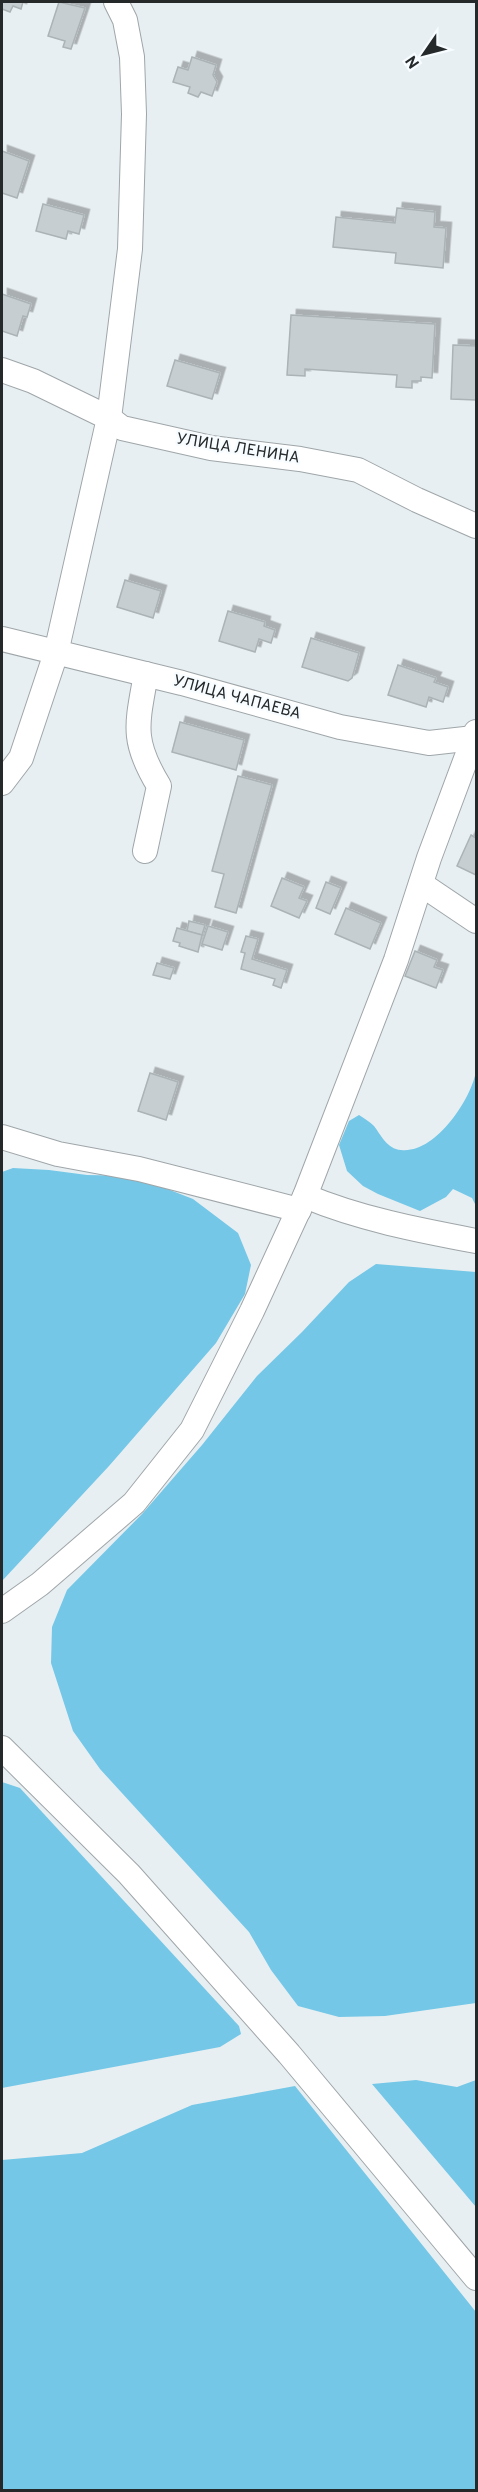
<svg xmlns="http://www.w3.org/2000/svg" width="478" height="2492" font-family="Overpass,sans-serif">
<defs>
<filter id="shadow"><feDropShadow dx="5.5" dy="-5.5" stdDeviation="0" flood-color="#0004"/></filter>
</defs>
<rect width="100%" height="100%" fill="#e8eff2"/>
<g fill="#74c7e7">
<path d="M476,1071v135l-4,-8 -19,-9 -7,8 -26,14 -42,-17 -15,-8 -16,-15 -8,-26 10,-24 10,-6c5,3 11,7 15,11 7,9 13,23 27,24 34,4 70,-50 75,-79z"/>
<polygon points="13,1168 49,1170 87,1175 134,1176 193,1199 238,1233 251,1265 245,1294 216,1343 109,1466 2,1581 2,1172"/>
<polygon points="376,1264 476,1272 476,2003 385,2016 339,2017 298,2006 271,1970 249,1932 100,1769 73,1731 51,1663 52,1627 67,1590 142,1514 202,1445 257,1376 302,1332 349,1282"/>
<polygon points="2,1782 20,1788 239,2026 241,2034 220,2047 2,2088"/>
<polygon points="416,2080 457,2087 476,2080 476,2207 372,2084"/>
<polygon points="295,2086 476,2312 476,2490 2,2490 2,2160 82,2153 192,2105"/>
</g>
<g fill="#c7ced2" stroke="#abb3b6" stroke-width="1.5" filter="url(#shadow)">
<polygon points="2,2 23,2 21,9 13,6 10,12 2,9"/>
<polygon points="59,2 85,8 71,49 63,47 65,41 48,36"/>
<polygon points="192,57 216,65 213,75 217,82 212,96 201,92 198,97 188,93 190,87 173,82 178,67 188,70"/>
<polygon points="2,151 29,161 17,198 2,193"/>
<polygon points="43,204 84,215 79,234 68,231 66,239 36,231"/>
<polygon points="397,208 435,212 434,227 446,228 443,268 395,263 396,253 333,247 336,217 395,223"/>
<polygon points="2,294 31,304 27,317 23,316 17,336 2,331"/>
<polygon points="291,315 435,324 432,378 421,377 421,381 412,381 412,388 396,387 397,375 305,369 305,376 287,375"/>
<polygon points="453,345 476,346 476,400 451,399"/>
<polygon points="175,360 220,373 212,399 167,386"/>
<polygon points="125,580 161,591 153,618 117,607"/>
<polygon points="228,611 265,622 264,626 275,630 271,643 259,639 255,652 219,641"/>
<polygon points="311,638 359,653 352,678 348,681 302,667"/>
<polygon points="398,665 436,678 434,682 448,687 443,702 429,697 426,707 388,695"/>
<polygon points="180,722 244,740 236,770 172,752"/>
<polygon points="238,776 272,785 236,913 215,907 224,874 212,871"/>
<polygon points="471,835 476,838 476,875 457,866"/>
<polygon points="282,878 304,887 299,898 307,901 299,918 271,906"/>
<polygon points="326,882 341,888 330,914 316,908"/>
<polygon points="346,908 381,923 370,949 335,934"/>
<polygon points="189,921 205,925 202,935 187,931"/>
<polygon points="208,926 228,932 222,950 202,944"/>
<polygon points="177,928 202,935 198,952 179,946 180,943 173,941"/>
<polygon points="246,936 258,939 252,959 287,970 281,988 273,985 275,979 241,969 245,953 241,952"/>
<polygon points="415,951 437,960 434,967 443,970 436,988 405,976"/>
<polygon points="157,963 174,968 170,979 153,975"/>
<polygon points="150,1073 178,1082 166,1120 138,1111"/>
</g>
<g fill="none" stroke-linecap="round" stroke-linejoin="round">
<defs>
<g id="minor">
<polyline points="2,370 33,381 109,418 122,428 211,448 300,459 358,470 417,500 476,526"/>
<polyline points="2,639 182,683 340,727 429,743 474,738"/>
<polyline points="2,783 21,758 56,653 109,418 130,249 134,114 132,57 125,20 116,2"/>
<path d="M145,851l14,-65c-28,-46 -22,-61 -13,-112"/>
<polyline points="421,884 476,921"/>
<polyline points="2,1137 58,1154 139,1169 299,1210"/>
<path d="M305,1196c55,23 113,34 171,45"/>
<polyline points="2,1611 40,1584 134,1503 192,1430 252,1311 305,1196 396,960 429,858 476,732"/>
<polyline points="2,1748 129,1874 289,2054 476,2278"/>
</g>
</defs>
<use href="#minor" stroke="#9fa6a9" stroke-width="26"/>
<use href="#minor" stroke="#fff" stroke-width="24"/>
</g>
<g text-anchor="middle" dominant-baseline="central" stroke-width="4.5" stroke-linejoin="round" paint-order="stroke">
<g font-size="16" fill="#26292a" stroke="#f6fcff">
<text transform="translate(238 449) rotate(9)">УЛИЦА ЛЕНИНА</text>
<text transform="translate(237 698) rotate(15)">УЛИЦА ЧАПАЕВА</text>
</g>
</g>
<rect width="478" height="2492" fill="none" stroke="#26292a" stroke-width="6"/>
<g transform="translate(424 54) rotate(235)" stroke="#f6fcff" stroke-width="4.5" paint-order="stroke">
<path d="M0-4.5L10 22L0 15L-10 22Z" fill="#26292a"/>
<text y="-9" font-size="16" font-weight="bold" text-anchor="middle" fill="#26292a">N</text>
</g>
</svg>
